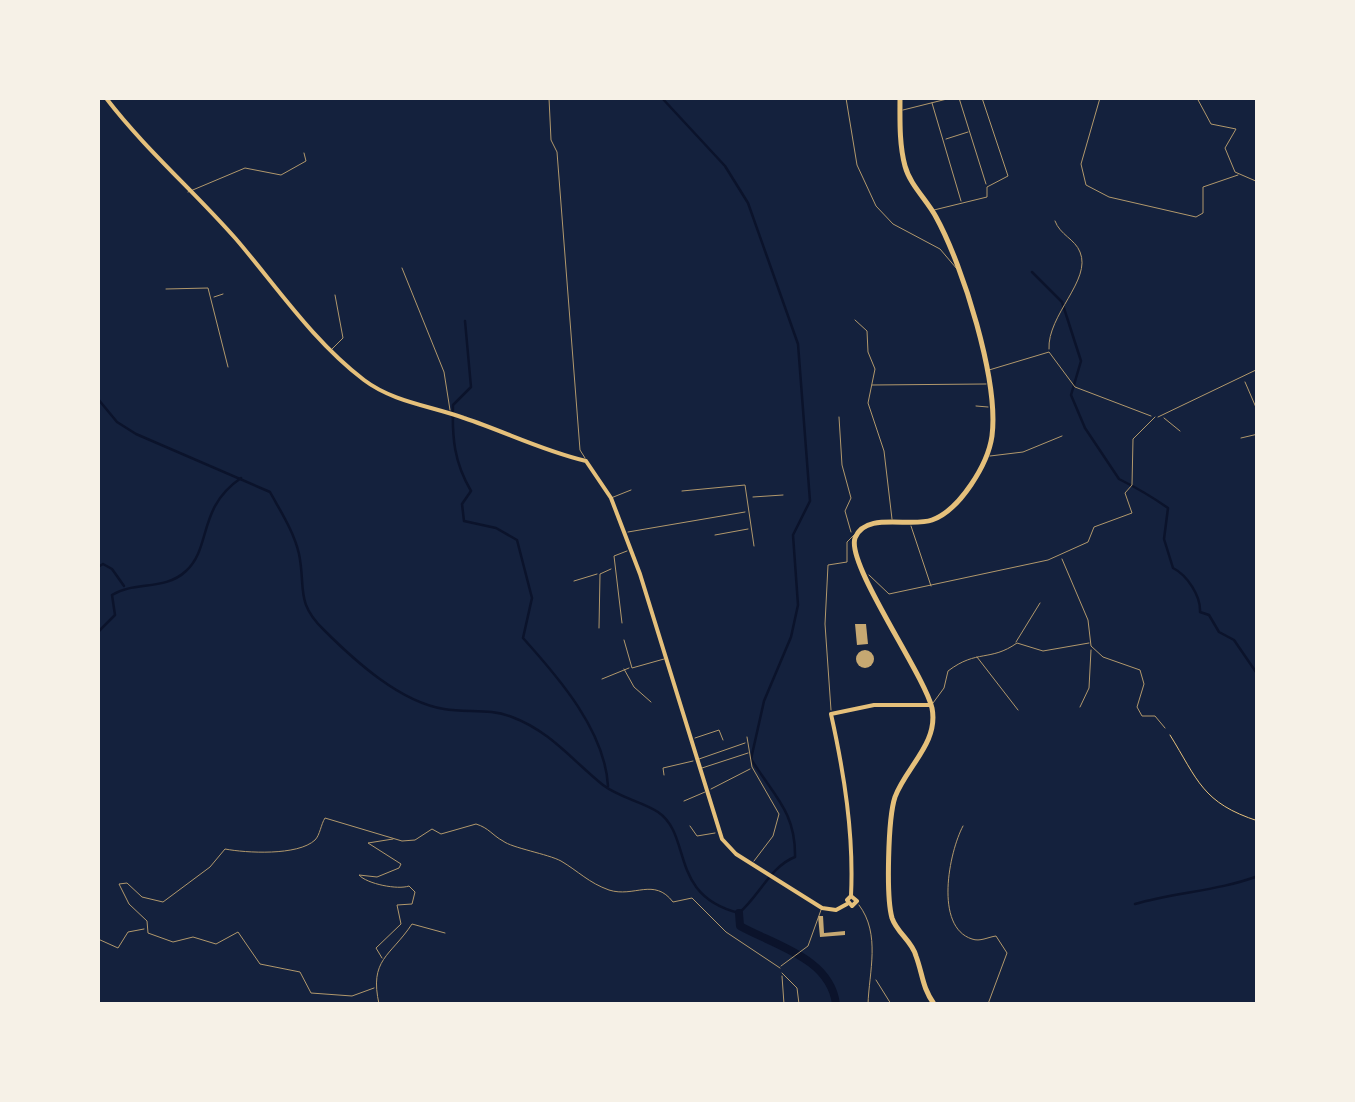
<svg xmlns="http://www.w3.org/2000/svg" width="1355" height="1102" font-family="'DM Sans',sans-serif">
<rect width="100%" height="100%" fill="#14213d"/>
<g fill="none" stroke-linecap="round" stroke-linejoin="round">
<g stroke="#0b132b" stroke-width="2.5">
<path d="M1032,272l30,30 19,59 -10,34 14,33 34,51c18,9 32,17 49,29l-4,31 9,29c14,7 28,28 27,44l9,3 10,17 15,8 24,35"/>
<path d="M465,321l6,66 -18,18c-1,33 1,57 18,86l-9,13 2,17 32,7 21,12 15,58 -9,40c36,40 82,93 85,148"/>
<path d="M98,399l19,23 19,12 134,58c11,20 24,40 29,62 7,34 -4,48 25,76 31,31 76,72 120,79 23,4 46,-1 68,8 38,14 61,44 91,68 17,13 38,16 55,27 35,24 10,83 81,101 20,-17 32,-47 56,-56 1,-45 -21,-61 -44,-98l13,-58 27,-64 7,-32 -5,-70 17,-34 -12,-157 -50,-141 -23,-37 -63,-68"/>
<polyline points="98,567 103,564 112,569 124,586"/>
<path d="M98,632l17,-17 -3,-20c22,-14 53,-4 74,-24 26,-24 11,-63 55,-93"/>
<path d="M1135,904c41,-12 83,-13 123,-28"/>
</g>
<path stroke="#0b132b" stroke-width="8" d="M739,913l1,13c36,20 90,32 96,78"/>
</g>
<g fill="#c6a872">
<polygon points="855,624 866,624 868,644 857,645"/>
<circle cx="865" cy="659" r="9"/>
<polygon points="818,916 823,916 824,933 845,931 845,935 820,937"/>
</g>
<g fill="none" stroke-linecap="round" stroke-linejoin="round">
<path stroke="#e5c07b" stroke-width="1" d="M1170,735c28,45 32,68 88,86"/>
<g stroke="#b1986c" stroke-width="1">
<polyline points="549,98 551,140 557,152 580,450 585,458"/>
<polyline points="846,98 857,165 876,206 893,224 940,249 957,269"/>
<polyline points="959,98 986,184"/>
<polyline points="1100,98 1081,164 1086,185 1109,197 1196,217 1203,213 1203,187 1238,175"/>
<polyline points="1197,98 1211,124 1236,129 1225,148 1235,172 1258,182"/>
<polyline points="932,103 961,201"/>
<polyline points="903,110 951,98"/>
<polyline points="946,139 968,132"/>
<polyline points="188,192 245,168 281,175 306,161 304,153"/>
<polyline points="934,210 987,197 987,187 1008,176 982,98"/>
<polyline points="402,268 444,372 450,410"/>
<polyline points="166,289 208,288 228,367"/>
<polyline points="214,297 223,294"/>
<polyline points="855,320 867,331 868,352 875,369 868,403 884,451 892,519"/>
<polyline points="332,349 343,338 335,295"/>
<path d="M1049,349c-2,-34 43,-69 31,-97 -5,-13 -20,-17 -25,-31"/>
<polyline points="989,370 1049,352 1075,387 1151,416"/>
<polyline points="1245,382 1258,412"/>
<polyline points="872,385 986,384"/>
<polyline points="976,406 988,407"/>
<polyline points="839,417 842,465 851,498 845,511 851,532"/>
<polyline points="1158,417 1258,369"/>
<polyline points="1164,418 1180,431"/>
<polyline points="1241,438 1258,434"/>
<polyline points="990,456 1023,452 1062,436"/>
<polyline points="682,491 745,485 754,546"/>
<polyline points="753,497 783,495"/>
<polyline points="611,498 631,490"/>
<polyline points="911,526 931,586"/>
<polyline points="628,532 745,512"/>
<polyline points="715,535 748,529"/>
<polyline points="1062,559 1088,620 1091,646 1103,657 1140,670 1144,684 1137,707 1142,716 1155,716 1165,728"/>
<polyline points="869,575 889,594 1048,560 1088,542 1094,527 1132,513 1125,493 1132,485 1133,439 1155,417"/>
<polyline points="574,581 597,574"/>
<polyline points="622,623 614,556 627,551"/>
<polyline points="599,628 600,574 611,569"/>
<polyline points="624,640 632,668 664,659"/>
<polyline points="1016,642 1040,603"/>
<polyline points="977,657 1018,710"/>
<polyline points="624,669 634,687 651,702"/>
<polyline points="602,679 629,668"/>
<path d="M933,703l11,-15 4,-17c29,-22 42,-9 69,-28l26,8 46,-8"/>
<polyline points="1080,707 1089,688 1091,650"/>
<polyline points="831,710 825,624 828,565 847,562 847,542 856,533"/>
<polyline points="747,737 752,767 779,814 773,836 754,861"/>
<polyline points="695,738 719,730 723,740"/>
<polyline points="699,759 745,743"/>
<polyline points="702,768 748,753"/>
<polyline points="664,775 663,768 693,761"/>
<polyline points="711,789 750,769"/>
<polyline points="684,801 705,792"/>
<polyline points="690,826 697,836 715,833"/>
<path d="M963,826c-14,26 -29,101 9,113 8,3 16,-2 24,-3l11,17 -19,51"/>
<path d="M859,905c22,29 10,67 9,99"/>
<polyline points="98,939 118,948 128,932 144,929"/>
<path d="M382,958l-6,-10 25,-24 -4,-19 15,-1 3,-12 -6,-6c-11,4 -42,-2 -50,-11l18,2 22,-9 2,-4 -33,-21 25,-4"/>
<polyline points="781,966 808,946 821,910"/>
<polyline points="782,973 797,988 799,1004"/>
<polyline points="782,976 784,1004"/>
<polyline points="876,980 891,1004"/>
<path d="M374,988l-22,8 -41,-3 -11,-21 -40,-8 -22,-32 -22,12 -23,-7 -20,5 -25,-9 -1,-12 -18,-17 -10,-20 8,-1 15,14 21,5 47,-35 15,-18c21,4 73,7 90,-9 5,-5 6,-16 10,-22l77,23 13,-1 17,-11 9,5 35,-10c13,4 16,11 27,17 9,7 45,13 58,20 17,10 28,22 48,29 25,8 45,-13 64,12l19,-4 34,34 54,36"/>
<path d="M379,1004c-10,-45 11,-47 33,-80l33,9"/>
</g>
<g stroke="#e5c07b" stroke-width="4">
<path d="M106,98c39,51 87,92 130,141 41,48 77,102 128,141 29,22 67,26 100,38 42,14 79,33 122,43l25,37 29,76 82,265 14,15 86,54 14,2 11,-6"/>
<path d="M851,896l6,5 -5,5 -5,-6 4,-4c3,-62 -7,-123 -20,-182l43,-9h57"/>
</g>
<path stroke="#e5c07b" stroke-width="5" d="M900,98c0,21 -1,46 5,68 5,19 22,34 31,51 27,49 63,164 56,219 -4,28 -32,74 -60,84 -21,8 -67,-9 -77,18 -9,26 69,136 77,170 7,35 -26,59 -37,89 -7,21 -9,100 -3,121 5,15 20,23 24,38 7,19 6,31 18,48"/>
</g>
<rect width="1355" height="1102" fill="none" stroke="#f6f1e7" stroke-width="200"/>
</svg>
